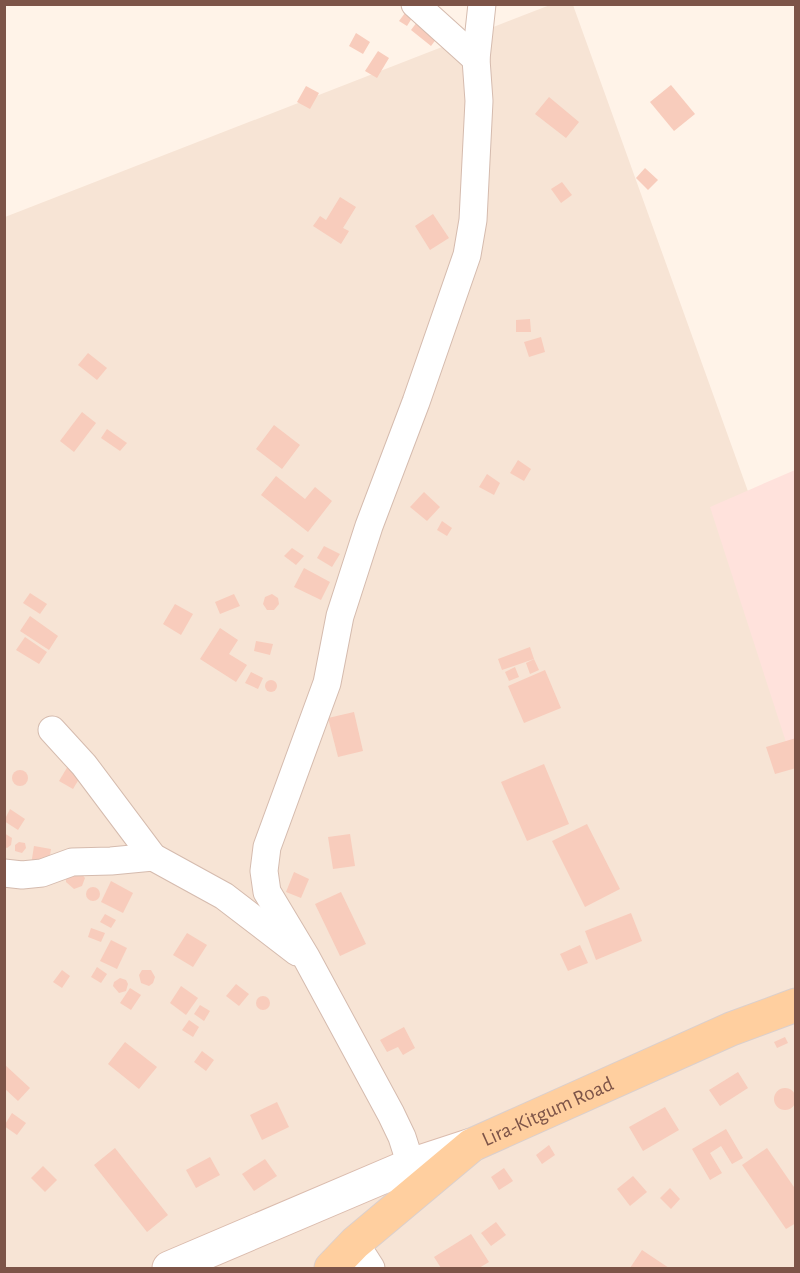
<svg xmlns="http://www.w3.org/2000/svg" width="800" height="1273" font-family="'Alegreya Sans',sans-serif">
<rect width="100%" height="100%" fill="#fff3e8"/>
<polygon fill="#f7e4d5" points="550,5 573,5 795,622 795,1268 5,1268 5,217"/>
<polygon fill="#ffe2dc" points="795,470 795,770 710,507"/>
<g fill="#f8ccbc">
<polygon points="405,13 412,18 407,26 399,21"/>
<polygon points="417,22 437,38 431,46 411,30"/>
<polygon points="356,33 370,42 363,54 349,46"/>
<polygon points="378,51 389,58 377,78 365,71"/>
<polygon points="671,85 695,114 674,131 650,102"/>
<polygon points="306,86 319,93 310,109 297,102"/>
<polygon points="549,97 579,122 566,138 535,114"/>
<polygon points="645,168 658,180 648,190 636,178"/>
<polygon points="562,182 572,195 561,203 551,189"/>
<polygon points="340,197 356,207 343,228 349,231 341,244 313,226 320,216 326,220"/>
<polygon points="433,214 449,238 430,250 415,226"/>
<polygon points="530,319 531,332 516,332 516,320"/>
<polygon points="541,337 545,352 529,357 524,342"/>
<polygon points="88,353 107,368 97,380 78,365"/>
<polygon points="82,412 96,423 74,452 60,441"/>
<polygon points="274,425 300,445 282,469 256,449"/>
<polygon points="107,429 127,443 120,451 101,438"/>
<polygon points="518,460 531,469 524,481 510,473"/>
<polygon points="487,474 500,483 494,495 479,487"/>
<polygon points="276,476 305,499 315,487 332,501 308,532 261,495"/>
<polygon points="424,492 440,507 427,521 410,507"/>
<polygon points="442,521 452,528 447,536 437,530"/>
<polygon points="324,546 340,554 332,567 317,558"/>
<polygon points="292,548 304,556 296,565 284,556"/>
<polygon points="304,568 330,582 321,600 294,587"/>
<polygon points="30,593 47,604 40,614 23,603"/>
<polygon points="234,594 240,606 220,614 215,602"/>
<polygon points="272,594 278,598 279,604 274,610 267,610 263,604 265,597"/>
<polygon points="175,604 193,614 181,635 163,624"/>
<polygon points="30,616 58,636 49,650 20,631"/>
<polygon points="220,628 238,640 229,654 247,665 236,682 200,659"/>
<polygon points="25,637 47,652 39,664 16,650"/>
<polygon points="256,641 273,644 270,655 254,651"/>
<polygon points="530,647 534,659 502,670 498,659"/>
<polygon points="534,659 539,670 530,674 526,663"/>
<polygon points="515,667 519,677 509,681 505,672"/>
<polygon points="545,670 561,708 524,723 508,686"/>
<polygon points="251,672 263,678 258,689 245,683"/>
<circle cx="271" cy="686" r="6"/>
<polygon points="354,712 363,751 338,757 328,718"/>
<polygon points="796,738 796,768 775,774 766,747"/>
<polygon points="544,764 569,824 527,841 501,782"/>
<polygon points="68,766 82,774 73,789 59,781"/>
<circle cx="20" cy="778" r="8"/>
<polygon points="10,809 25,819 18,830 4,821"/>
<polygon points="587,824 620,889 585,907 552,841"/>
<polygon points="4,833 12,838 11,845 7,848 4,847"/>
<polygon points="350,834 355,866 333,869 328,837"/>
<polygon points="19,842 25,843 26,848 22,853 15,851 15,845"/>
<polygon points="34,846 51,849 48,868 31,865"/>
<polygon points="79,871 85,878 82,886 74,889 66,882 66,875"/>
<polygon points="294,872 309,879 301,898 286,892"/>
<polygon points="111,881 133,893 123,913 101,902"/>
<circle cx="93" cy="894" r="7"/>
<polygon points="341,892 366,944 340,956 315,904"/>
<polygon points="631,913 642,941 596,960 585,931"/>
<polygon points="105,914 116,920 111,928 100,922"/>
<polygon points="91,928 105,933 101,942 88,937"/>
<polygon points="187,933 207,945 193,967 173,955"/>
<polygon points="111,940 127,948 117,969 100,961"/>
<polygon points="580,945 588,963 568,971 560,954"/>
<polygon points="97,967 107,974 101,983 91,977"/>
<polygon points="62,970 70,976 62,988 53,982"/>
<polygon points="142,970 151,970 155,977 153,983 149,986 141,983 139,975"/>
<polygon points="120,978 126,980 128,984 126,991 119,993 113,986 114,982"/>
<polygon points="236,984 249,994 239,1006 226,996"/>
<polygon points="181,986 198,998 186,1015 170,1003"/>
<polygon points="130,988 141,995 131,1010 120,1003"/>
<circle cx="263" cy="1003" r="7"/>
<polygon points="200,1005 210,1011 204,1021 194,1014"/>
<polygon points="189,1020 199,1027 193,1037 182,1030"/>
<polygon points="404,1027 415,1048 403,1055 398,1047 387,1052 380,1040"/>
<polygon points="785,1037 788,1043 777,1048 774,1042"/>
<polygon points="125,1042 157,1067 139,1089 108,1064"/>
<polygon points="202,1051 214,1060 206,1071 194,1062"/>
<polygon points="4,1064 30,1088 18,1101 4,1088"/>
<polygon points="738,1072 748,1088 720,1106 709,1090"/>
<circle cx="785" cy="1099" r="11"/>
<polygon points="277,1102 289,1127 262,1140 250,1115"/>
<polygon points="665,1107 679,1130 643,1151 629,1127"/>
<polygon points="12,1113 26,1123 17,1135 4,1126"/>
<polygon points="726,1129 743,1158 732,1164 721,1146 710,1153 722,1173 710,1180 692,1149"/>
<polygon points="549,1145 555,1155 542,1164 536,1155"/>
<polygon points="115,1148 168,1215 147,1232 94,1165"/>
<polygon points="767,1148 796,1190 796,1223 786,1229 742,1165"/>
<polygon points="210,1157 220,1175 196,1188 186,1170"/>
<polygon points="265,1159 277,1176 254,1191 242,1174"/>
<polygon points="43,1166 57,1180 45,1192 31,1178"/>
<polygon points="504,1168 513,1181 499,1190 491,1177"/>
<polygon points="633,1176 647,1192 630,1206 617,1189"/>
<polygon points="670,1188 680,1199 671,1209 660,1198"/>
<polygon points="496,1222 506,1235 491,1246 481,1233"/>
<polygon points="471,1234 489,1262 479,1268 441,1268 434,1257"/>
<polygon points="642,1250 669,1268 630,1268"/>
</g>
<g fill="none" stroke-linecap="round" stroke-linejoin="round">
<defs>
<g id="street">
<polyline points="415,4 476,59"/>
<polyline points="52,730 84,765 153,857 224,896 297,952"/>
<polyline points="4,873 22,875 42,873 72,862 111,861 153,857"/>
<polyline points="411,1165 402,1137 391,1114 306,957 267,892 264,871 267,847 327,683 340,616 369,526 416,402 467,255 473,220 479,101 476,59 482,4"/>
<polyline points="355,1243 371,1268"/>
</g>
<polyline id="secondary" points="169,1268 411,1165 472,1145"/>
<g id="primary">
<path id="s1" d="M331,1268l24,-25 117,-98 259,-116 65,-24"/>
</g>
</defs>
<use href="#street" stroke="#d5bbae" stroke-width="29"/>
<use href="#secondary" stroke="#dbbcae" stroke-width="35"/>
<use href="#primary" stroke="#dbcfcc" stroke-width="35"/>
<use href="#street" stroke="#fff" stroke-width="27"/>
<use href="#secondary" stroke="#fff" stroke-width="33"/>
<use href="#primary" stroke="#ffcf9f" stroke-width="33"/>
</g>
<g text-anchor="middle" dominant-baseline="central" stroke-width="6" stroke-linejoin="round" paint-order="stroke">
<g font-size="21" fill="#7d5448" stroke="#fff8f1">
<text stroke="none"><textPath href="#s1" startOffset="270">Lira-Kitgum Road</textPath></text>
</g>
</g>
<rect width="800" height="1273" fill="none" stroke="#7d5448" stroke-width="12"/>
</svg>
